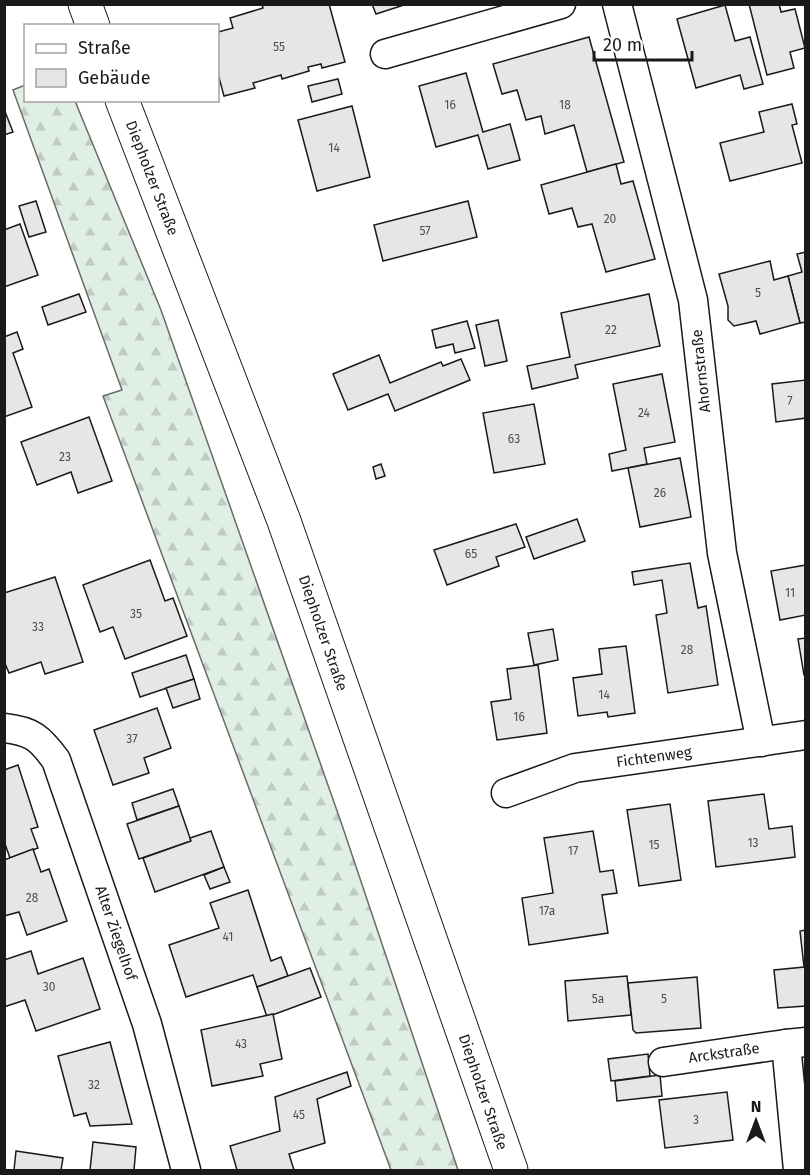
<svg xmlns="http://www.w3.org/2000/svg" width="810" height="1175" font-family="'Fira Sans',sans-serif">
<defs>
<pattern id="forest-firs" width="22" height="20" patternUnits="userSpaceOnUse" patternTransform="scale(1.5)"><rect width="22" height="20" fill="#e0efe3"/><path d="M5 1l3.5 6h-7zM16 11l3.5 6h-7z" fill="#c0ccc2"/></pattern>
</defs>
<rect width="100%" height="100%" fill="#fff"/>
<polygon fill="url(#forest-firs)" stroke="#6a6a6a" stroke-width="1.5" points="25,85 26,100 75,101 161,310 342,825 458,1170 391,1170 103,396 122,390 13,90"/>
<g fill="#e6e6e6" stroke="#1a1a1a" stroke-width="1.5">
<polygon points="262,4 329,4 345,62 322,68 321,64 308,67 309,71 282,79 281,75 253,83 255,88 224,96 218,74 218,32 233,28 230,18 263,8"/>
<polygon points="372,4 407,4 376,14"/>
<polygon points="749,4 779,4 781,12 795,9 805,48 790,52 794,68 767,75"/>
<polygon points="725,5 735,41 750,37 763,84 744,89 740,75 696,88 677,19"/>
<polygon points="589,37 624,162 587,172 574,125 545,134 541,116 526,120 517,90 502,94 493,64"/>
<polygon points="466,73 483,132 510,124 520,160 488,169 478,135 436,147 419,86"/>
<polygon points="338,79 342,94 312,102 308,86"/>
<polygon points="792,104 797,124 792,125 802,163 730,181 720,143 764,132 759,112"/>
<polygon points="352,106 370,177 317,191 298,120"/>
<polygon points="4,109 13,132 4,135"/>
<polygon points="616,164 621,184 633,181 655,259 606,272 592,224 578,227 572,208 549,214 541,185"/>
<polygon points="36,201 46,232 29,237 19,206"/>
<polygon points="468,201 477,237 383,261 374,225"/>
<polygon points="20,224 38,275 4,287 4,230"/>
<polygon points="806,252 806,322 800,323 788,276 802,272 797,254"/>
<polygon points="770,261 774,280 788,276 800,323 760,334 756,321 734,326 728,320 728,306 719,274"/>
<polygon points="79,294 86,312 48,325 42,307"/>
<polygon points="649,294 660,346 575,365 578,378 532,389 527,366 570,357 561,313"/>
<polygon points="498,320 507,361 485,366 476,325"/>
<polygon points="467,321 475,348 455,353 453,344 436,348 432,330"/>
<polygon points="17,332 23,349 13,353 32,407 4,417 4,337"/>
<polygon points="379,355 390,383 441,362 443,366 461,359 470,380 395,411 388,394 348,410 333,374"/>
<polygon points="662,374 675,442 644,448 647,464 612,471 609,454 626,450 613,384"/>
<polygon points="806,380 806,418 776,422 772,384"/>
<polygon points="534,404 545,464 494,473 483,413"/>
<polygon points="89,417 112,481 78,493 71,472 37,485 21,442"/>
<polygon points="680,458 691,517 640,527 628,468"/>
<polygon points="381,464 385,476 376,479 373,467"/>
<polygon points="577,519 585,541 534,559 526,537"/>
<polygon points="516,524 525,547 496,557 499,566 447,585 434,550"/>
<polygon points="150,560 165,601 173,598 187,636 125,659 113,627 100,632 83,585"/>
<polygon points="690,563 698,608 706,606 718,685 668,693 656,615 667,613 662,580 634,585 632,572"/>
<polygon points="806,565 806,615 780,620 771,571"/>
<polygon points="55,577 83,662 45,674 41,662 9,673 4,661 4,593"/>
<polygon points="553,629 558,660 534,665 528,633"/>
<polygon points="806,638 806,675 804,675 798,639"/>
<polygon points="626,646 635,713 608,717 607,712 578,716 573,678 602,674 599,649"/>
<polygon points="186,655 194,679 140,697 132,673"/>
<polygon points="538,665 547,733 497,740 491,702 511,699 507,669"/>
<polygon points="194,679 200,699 173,708 166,688"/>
<polygon points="157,708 171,748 144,758 149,773 113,785 94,730"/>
<polygon points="18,765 38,827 31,829 38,848 10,858 4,841 4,770"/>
<polygon points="173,789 179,806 137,820 132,803"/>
<polygon points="764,794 769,829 792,826 795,857 716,867 708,801"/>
<polygon points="670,804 681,880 639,886 627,810"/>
<polygon points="179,806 191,841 139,859 127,824"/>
<polygon points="211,831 224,867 155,892 143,858 191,841 190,838"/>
<polygon points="593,831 600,872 613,870 617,893 602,895 608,933 529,945 522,898 553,893 544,838"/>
<polygon points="33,849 41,872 49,869 67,921 27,935 19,912 4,916 4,860"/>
<polygon points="224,867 230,882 210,889 204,875"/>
<polygon points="248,890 271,961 281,957 288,976 257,987 253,975 186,997 169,945 219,928 210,903"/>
<polygon points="806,930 806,1006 778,1008 774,970 804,967 800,931"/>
<polygon points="31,951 38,974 83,958 100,1009 36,1031 25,1000 4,1007 4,960"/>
<polygon points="310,968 321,997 267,1017 257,987"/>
<polygon points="627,976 631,1015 568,1021 565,981"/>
<polygon points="697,977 701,1028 636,1033 633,1030 628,983"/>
<polygon points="273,1014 282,1059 260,1064 263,1076 212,1086 201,1030"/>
<polygon points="110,1042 132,1124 90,1126 86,1113 74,1116 58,1056"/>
<polygon points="648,1054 650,1076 611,1081 608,1059"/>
<polygon points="347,1072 351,1086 317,1099 325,1143 289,1154 294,1170 237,1170 230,1146 280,1131 275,1097"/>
<polygon points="660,1075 662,1096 617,1101 615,1081"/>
<polygon points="727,1092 733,1140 665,1148 659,1100"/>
<polygon points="93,1142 136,1147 134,1170 90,1170"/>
<polygon points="16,1151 63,1158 61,1170 14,1170"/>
</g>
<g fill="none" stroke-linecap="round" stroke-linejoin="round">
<defs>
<g id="minor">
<polyline points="617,4 693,300 722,553 761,742"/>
<polyline points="385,54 561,4"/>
<path d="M4,728c28,3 36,10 52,32l91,264 39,146"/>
<polyline points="506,793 575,768 806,735"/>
<polyline points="663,1062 786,1044"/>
<polyline points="798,1170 786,1044 806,1042"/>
</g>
<g id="secondary">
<polyline points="85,4 93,26"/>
<polyline points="122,100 284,521 511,1170"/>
</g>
</defs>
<use href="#minor" stroke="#1a1a1a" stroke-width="31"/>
<use href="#secondary" stroke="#1a1a1a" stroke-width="35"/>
<use href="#minor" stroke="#fff" stroke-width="28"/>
<use href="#secondary" stroke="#fff" stroke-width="33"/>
</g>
<g text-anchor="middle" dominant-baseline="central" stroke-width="4.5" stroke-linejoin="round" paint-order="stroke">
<g font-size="12" fill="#4d4d4d">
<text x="279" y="47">55</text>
<text x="450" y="105">16</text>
<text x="565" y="105">18</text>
<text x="334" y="148">14</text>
<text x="610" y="219">20</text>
<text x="425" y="231">57</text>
<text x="758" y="293">5</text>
<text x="611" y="330">22</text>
<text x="790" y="401">7</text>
<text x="644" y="413">24</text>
<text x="514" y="439">63</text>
<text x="65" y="457">23</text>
<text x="660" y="493">26</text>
<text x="471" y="554">65</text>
<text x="790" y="593">11</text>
<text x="136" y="614">35</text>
<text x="38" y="627">33</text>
<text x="687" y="650">28</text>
<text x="604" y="695">14</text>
<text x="519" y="717">16</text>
<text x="132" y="739">37</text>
<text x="753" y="843">13</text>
<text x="654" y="845">15</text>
<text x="573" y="851">17</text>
<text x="32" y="898">28</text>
<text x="547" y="911">17a</text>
<text x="228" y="937">41</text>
<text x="49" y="987">30</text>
<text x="598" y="999">5a</text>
<text x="664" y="999">5</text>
<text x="241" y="1044">43</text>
<text x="94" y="1085">32</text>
<text x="299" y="1115">45</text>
<text x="696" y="1120">3</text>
</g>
<g font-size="15" fill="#1a1a1a" stroke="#fff">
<text transform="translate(152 178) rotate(69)">Diepholzer Straße</text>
<text transform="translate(701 371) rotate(-96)">Ahornstraße</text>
<text transform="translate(323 633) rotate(71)">Diepholzer Straße</text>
<text transform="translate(654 757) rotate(-8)">Fichtenweg</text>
<text transform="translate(116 933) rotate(71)">Alter Ziegelhof</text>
<text transform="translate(724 1053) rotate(-8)">Arckstraße</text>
<text transform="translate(483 1092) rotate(71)">Diepholzer Straße</text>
</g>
</g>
<rect width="810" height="1175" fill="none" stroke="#1a1a1a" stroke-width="12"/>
<rect x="24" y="24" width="195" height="78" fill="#ffffff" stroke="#a3a3a3" stroke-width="1.5"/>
<rect x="36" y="44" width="30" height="9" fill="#ffffff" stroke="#a3a3a3" stroke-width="1.5"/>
<text x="78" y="54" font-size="18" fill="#1a1a1a">Straße</text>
<rect x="36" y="69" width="30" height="18" fill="#e6e6e6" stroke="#a3a3a3" stroke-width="1.5"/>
<text x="78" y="84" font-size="18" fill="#1a1a1a">Gebäude</text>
<g transform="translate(756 1121)" stroke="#ffffff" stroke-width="4.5" paint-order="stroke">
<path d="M0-4.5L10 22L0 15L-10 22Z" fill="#1a1a1a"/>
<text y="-9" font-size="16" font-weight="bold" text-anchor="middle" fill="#1a1a1a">N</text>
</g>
<path d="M594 51v9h98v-9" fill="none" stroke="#1a1a1a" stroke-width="3"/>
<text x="603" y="51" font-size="18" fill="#1a1a1a" stroke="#ffffff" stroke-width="4.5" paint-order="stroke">20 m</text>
</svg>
